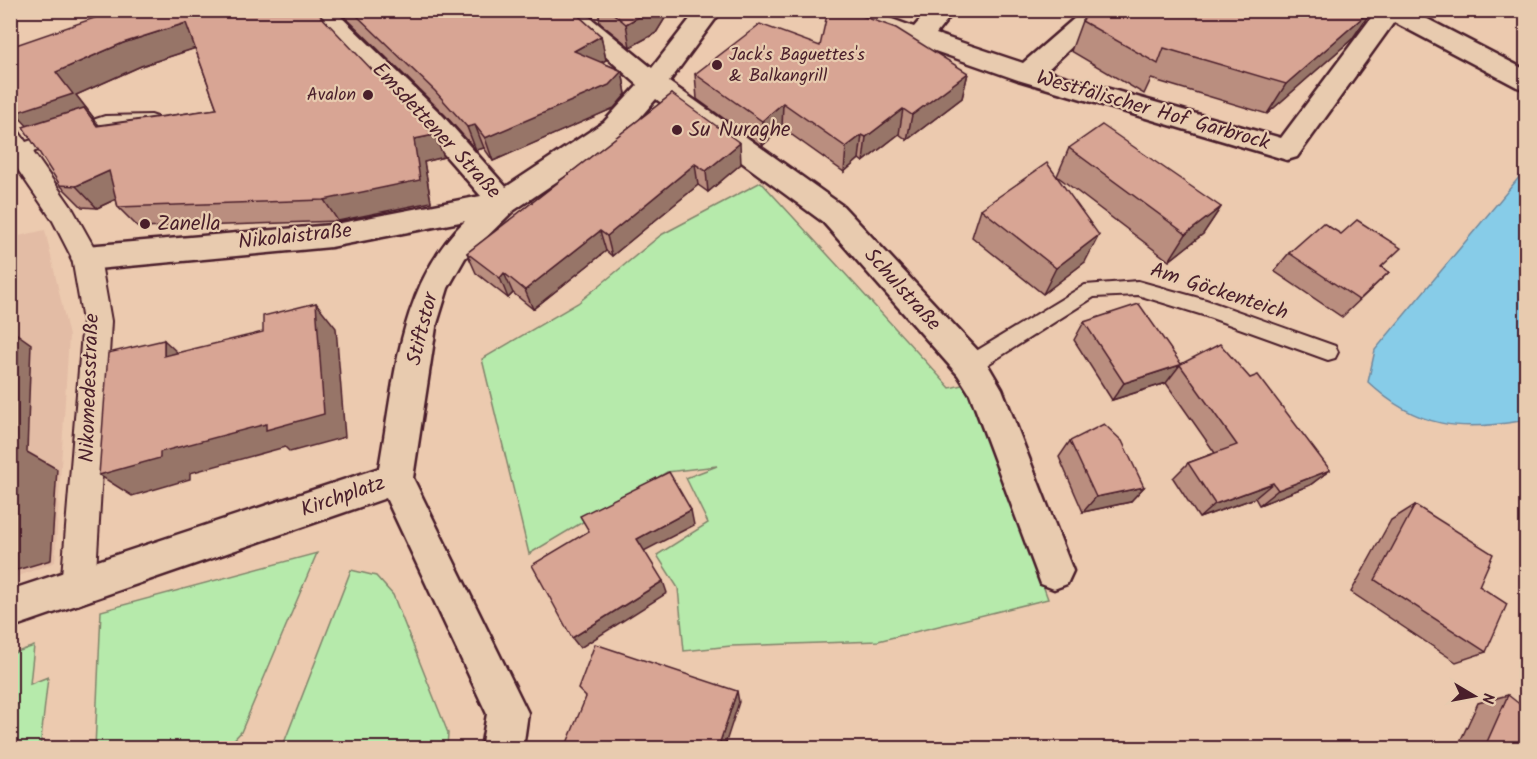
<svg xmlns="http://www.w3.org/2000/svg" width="1537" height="759" font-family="Kalam,sans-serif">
<rect width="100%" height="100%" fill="#eccaaf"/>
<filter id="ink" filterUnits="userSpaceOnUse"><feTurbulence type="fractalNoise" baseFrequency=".0167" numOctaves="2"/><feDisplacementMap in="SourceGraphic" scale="12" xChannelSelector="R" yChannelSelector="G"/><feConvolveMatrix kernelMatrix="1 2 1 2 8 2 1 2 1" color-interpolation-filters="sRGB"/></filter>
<g filter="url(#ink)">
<polygon fill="#e3bca5" points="45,230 69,336 55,562 11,579 10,238"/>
<g fill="#b6eaab" stroke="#80846b" stroke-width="1.5">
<polygon points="761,182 950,388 970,383 1048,599 878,641 731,646 684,651 678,588 657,555 708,523 686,478 717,466 667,472 529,554 482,359 578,303 661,235"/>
<polygon points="317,553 241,732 226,748 95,748 101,611"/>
<polygon points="351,570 376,576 393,595 448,733 447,748 282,748"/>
<polygon points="34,646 30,684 48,677 40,748 11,748 11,654"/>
</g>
<path fill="#87cce8" stroke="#6f879c" stroke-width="1.5" d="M1526,169v251c-64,12 -109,9 -158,-38l7,-32z"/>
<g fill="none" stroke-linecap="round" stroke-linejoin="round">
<defs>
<g id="service">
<polygon points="151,115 157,117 159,121 157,125 106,128 20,156 12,150 14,146 105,116"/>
<polygon points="1138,281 1206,300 1335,346 1338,352 1335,358 1328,360 1203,315 1138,295 1094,297 977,371 970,373 963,371 960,365 963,359 1085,285"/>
</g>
<polygon id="pedestrian" points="10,129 19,132 72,208 100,258 111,321 95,588 90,600 78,605 66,600 61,588 83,321 72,258 53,221 10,158"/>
<g id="minor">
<path d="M307,10h27l109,106 63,71 98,-65 34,-37 -85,-75h28l71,58 45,-58h25l-53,72 174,124 139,149 20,34 71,182 -6,13 -13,5 -13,-5 -71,-190 -12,-19 -135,-153 -167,-123 -32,37 -111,75 -48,47 -17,30 -12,39 -23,151 115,235 -5,35h-42l6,-34 -101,-216 -376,130v-38l369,-122c16,-87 19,-183 86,-247l-134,26 -245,23 -11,-4 -4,-8 4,-8 11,-4 245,-21 150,-29 -58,-66z"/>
<polygon points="829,10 867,10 914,27 929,10 955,10 936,34 1023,63 1084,10 1111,10 1046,71 1281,138 1377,10 1410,10 1526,70 1526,90 1517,87 1394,22 1297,157 1287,160 1018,80 832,15"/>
</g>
</defs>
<use href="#service" stroke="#4a1f2b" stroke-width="4"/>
<use href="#pedestrian" stroke="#4a1f2b" stroke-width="4"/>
<use href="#minor" stroke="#4a1f2b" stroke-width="5"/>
<use href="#service" fill="#e8cbaf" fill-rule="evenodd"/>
<use href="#pedestrian" fill="#e8cbaf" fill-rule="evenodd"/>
<use href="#minor" fill="#e8cbaf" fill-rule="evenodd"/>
</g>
<g fill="#ba8e7f" stroke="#4a1f2b" stroke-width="1.5" fill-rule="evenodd">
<path d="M315,10l129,147 -20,5 7,40 -93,19 -199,7 -21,-21 -2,-8 -19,9 -15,-1 -22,-22 -33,-59 79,-112zM195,48l22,61 -118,16 -7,-7 1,-1 -17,-22 65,-29z"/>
<polygon points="338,10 572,10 601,36 606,60 601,62 622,71 626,94 614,108 493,161 484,148 476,150 445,115"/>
<polygon points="598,10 670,10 656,33 630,47 600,23"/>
<polygon points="1092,10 1372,10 1352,39 1267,114 1151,79 1144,94 1071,51 1082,21"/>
<polygon points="820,46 968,73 962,98 907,140 899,134 863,162 859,159 844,172 782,128 762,146 697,99 695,74"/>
<polygon points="672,94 741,164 708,192 698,185 612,256 606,251 533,309 513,293 508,298 476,273 467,253"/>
<polygon points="1069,148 1221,207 1203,234 1169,261 1057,176"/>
<polygon points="981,209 1085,262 1043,294 972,237"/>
<polygon points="1341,234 1389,272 1342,317 1274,271 1289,253"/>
<polygon points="1084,322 1181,364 1330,470 1310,485 1259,505 1255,498 1199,518 1173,478 1188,463 1215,453 1166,383 1112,400 1074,340"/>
<polygon points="1070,441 1144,487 1130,502 1083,512 1059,457"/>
<polygon points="1415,505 1479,586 1486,652 1456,662 1351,592 1391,520"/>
<polygon points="1508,695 1527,748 1457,748 1478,703"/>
</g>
<g fill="#977468" stroke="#4a1f2b" stroke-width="1.5">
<polygon points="651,10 670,10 656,33 630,47 626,24"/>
<polygon points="1371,10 1372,10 1352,39 1267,114 1286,84"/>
<polygon points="186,23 202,46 141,66 76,95 93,117 92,118 104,131 37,136 15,113 56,72 123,43"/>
<polygon points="601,36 606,60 579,74 574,51"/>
<polygon points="622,71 626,94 614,108 493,161 485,138"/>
<polygon points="968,73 962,98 907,140 912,115"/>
<polygon points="783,103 782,128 762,146 762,121"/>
<polygon points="903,109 899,134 863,162 866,137"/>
<polygon points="475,125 484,148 476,150 467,127"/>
<polygon points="434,135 444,157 424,162 431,202 338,221 324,200 414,139"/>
<polygon points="862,135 859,159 844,172 846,147"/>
<polygon points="740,143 741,164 708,192 706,171"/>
<polygon points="695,164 698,185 612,256 607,236"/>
<polygon points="109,171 129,193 97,208 76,186"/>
<polygon points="1221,207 1203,234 1169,261 1186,234"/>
<polygon points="600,231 606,251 533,309 525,290"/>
<polygon points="1099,235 1085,262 1043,294 1056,268"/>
<polygon points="504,273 513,293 508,298 500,278"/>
<polygon points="316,303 336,328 345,437 290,452 285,447 190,473 190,479 132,496 99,475 160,452"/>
<polygon points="10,329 31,344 27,452 57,469 51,560 10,572"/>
<polygon points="164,340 191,365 164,356"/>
<polygon points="1180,365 1166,383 1112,400 1124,383"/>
<polygon points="1330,470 1310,485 1259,505 1278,490"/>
<polygon points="1273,483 1255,498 1199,518 1215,504"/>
<polygon points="1144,487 1130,502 1083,512 1096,497"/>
<polygon points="691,510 694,525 642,552 637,539"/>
<polygon points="663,581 667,593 580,648 572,638"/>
<polygon points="737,691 739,702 724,748 718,748"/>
</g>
<g fill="#d8a594" stroke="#4a1f2b" stroke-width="1.5">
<polygon points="106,10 315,10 434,135 414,139 420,180 324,200 118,207 109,171 76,186 60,185 23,127 84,108 97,126 217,109 186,23 123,43 56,72 73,94 15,113 10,108 10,47 106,14"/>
<polygon points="351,10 572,10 601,36 574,51 622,71 609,85 485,138 475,125 467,127 435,91"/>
<polygon points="609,10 651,10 626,24"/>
<polygon points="828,10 845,10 896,28 968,73 912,115 903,109 866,137 862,135 846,147 783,103 762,121 695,74 760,24 820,46"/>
<polygon points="1092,10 1371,10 1286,84 1164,48 1158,64 1082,21"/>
<polygon points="672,94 740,143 706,171 695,164 607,236 600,231 525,290 504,273 500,278 467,253"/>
<polygon points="1102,125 1221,207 1186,234 1069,148"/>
<polygon points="1047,163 1099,235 1056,268 981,209"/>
<polygon points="1357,220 1401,248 1381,267 1389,272 1359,300 1289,253 1323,223 1341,234"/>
<polygon points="316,303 324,414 266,430 266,424 160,452 160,458 99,475 108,353 164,340 164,356 263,332 263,316"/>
<polygon points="1139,304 1181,364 1220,344 1250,378 1258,375 1330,470 1278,490 1273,483 1215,504 1188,463 1237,445 1180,365 1124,383 1084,322"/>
<polygon points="1104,424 1122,441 1144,487 1096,497 1070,441"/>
<polygon points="14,444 10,487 10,445"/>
<polygon points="669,472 691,510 637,539 663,581 572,638 532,565 589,531 580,516"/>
<polygon points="1415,505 1493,554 1479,586 1507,604 1486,652 1375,580"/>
<polygon points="595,644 737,691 718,748 565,748 586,697 578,689"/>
<polygon points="1508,695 1527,710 1527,748 1496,748 1487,742"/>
</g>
</g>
<g fill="#4a1f2b" stroke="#e8cbaf" stroke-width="2">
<circle cx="717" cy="65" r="6"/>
<circle cx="368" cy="95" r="6"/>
<circle cx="677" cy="130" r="6"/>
<circle cx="145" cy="224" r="6"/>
</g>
<g text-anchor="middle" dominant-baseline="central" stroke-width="4.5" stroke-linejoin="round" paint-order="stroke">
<g font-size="18" fill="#4a1f2b" stroke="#e8cbaf" text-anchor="start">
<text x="729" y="55">Jack's Baguettes's<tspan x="729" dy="21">&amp; Balkangrill</tspan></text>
<text x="356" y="95" text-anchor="end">Avalon</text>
</g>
<g font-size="21" fill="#4a1f2b" stroke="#e8cbaf">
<text transform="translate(1153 111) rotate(16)">Westfälischer Hof Garbrock</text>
<text transform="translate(436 131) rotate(47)">Emsdettener Straße</text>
<text transform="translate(295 237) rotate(-6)">Nikolaistraße</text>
<text transform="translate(902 290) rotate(48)">Schulstraße</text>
<text transform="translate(1219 292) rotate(18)">Am Göckenteich</text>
<text transform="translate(423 329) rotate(-76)">Stiftstor</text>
<text transform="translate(90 388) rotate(-88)">Nikomedesstraße</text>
<text transform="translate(343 497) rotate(-19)">Kirchplatz</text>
</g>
<g font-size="21" fill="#4a1f2b" stroke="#e8cbaf" text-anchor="start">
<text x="689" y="130">Su Nuraghe</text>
<text x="157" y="224">Zanella</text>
</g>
</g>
<rect width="1537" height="759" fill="none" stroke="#e8cbaf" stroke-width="36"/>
<rect x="18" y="18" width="1501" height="723" fill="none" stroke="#4a1f2b" stroke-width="2" filter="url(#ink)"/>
<g transform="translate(1474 696) rotate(100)" stroke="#e8cbaf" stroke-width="4.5" paint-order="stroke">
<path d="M0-4.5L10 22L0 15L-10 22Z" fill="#4a1f2b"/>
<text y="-9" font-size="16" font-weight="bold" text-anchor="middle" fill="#4a1f2b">N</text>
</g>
</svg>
